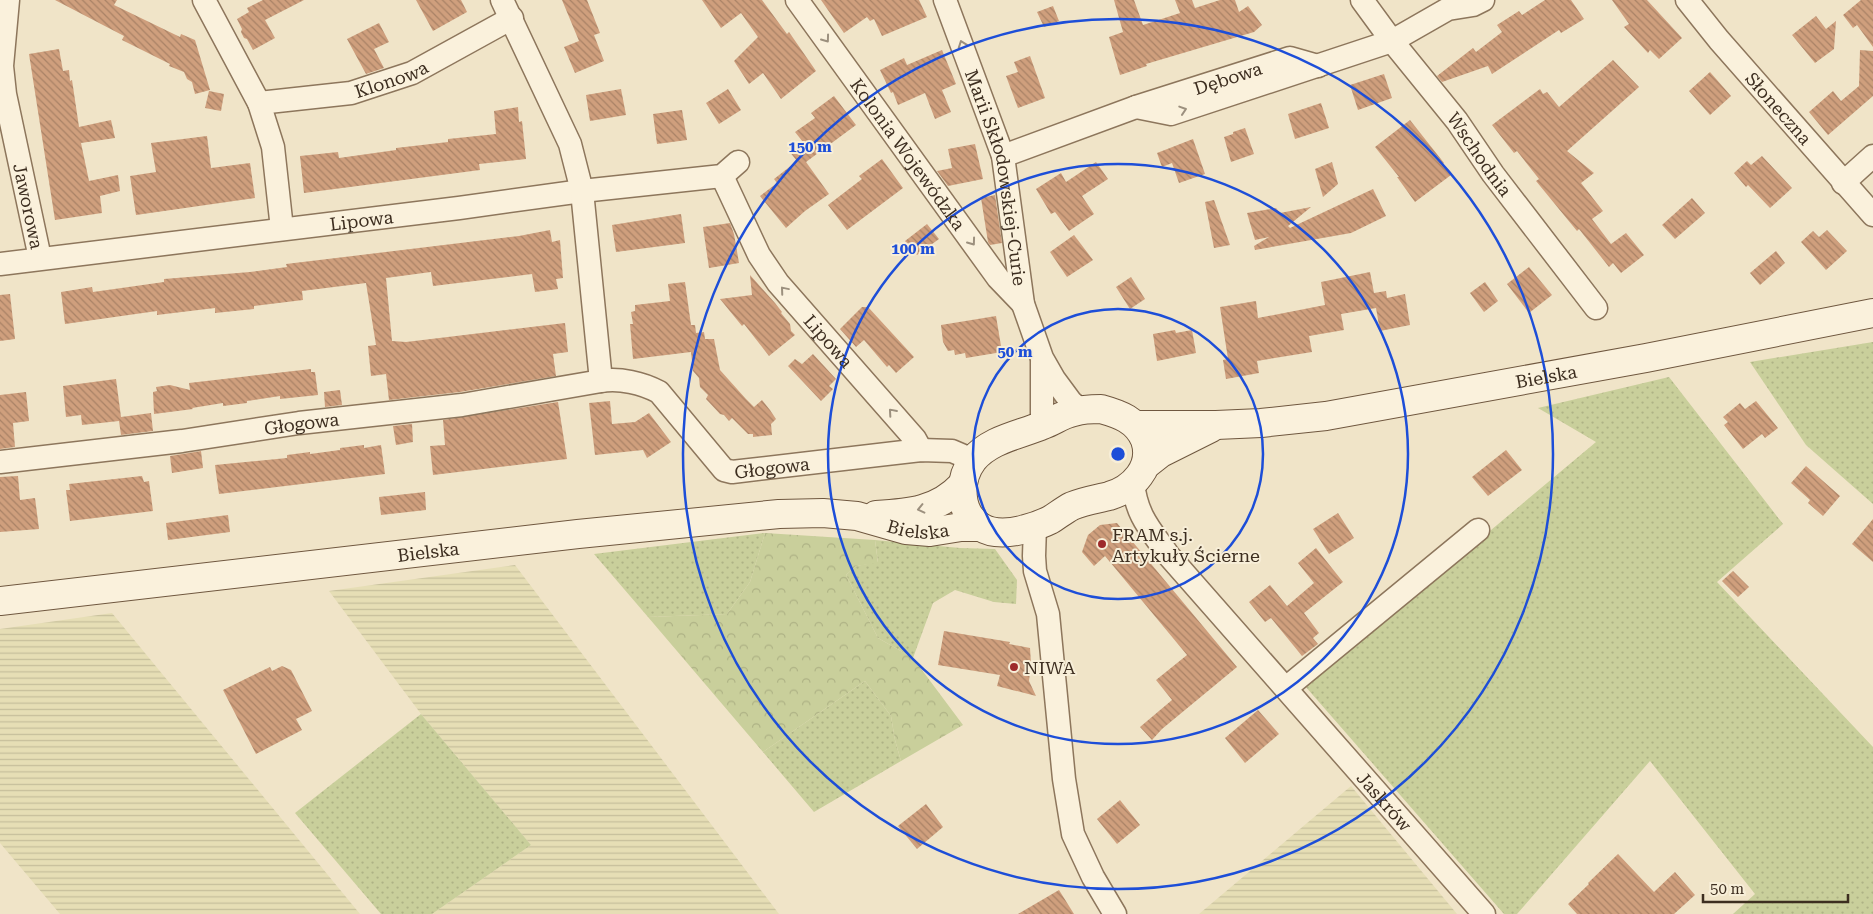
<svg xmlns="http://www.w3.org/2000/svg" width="1873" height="914" font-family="'Roboto Serif',serif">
<defs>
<pattern id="farmland-rules" width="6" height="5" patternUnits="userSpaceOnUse" patternTransform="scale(1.25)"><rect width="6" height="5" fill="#e6deb5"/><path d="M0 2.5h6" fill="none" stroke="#c6bf9b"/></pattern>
<pattern id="grass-dots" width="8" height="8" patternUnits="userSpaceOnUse" patternTransform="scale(1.25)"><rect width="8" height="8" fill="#c9cf9b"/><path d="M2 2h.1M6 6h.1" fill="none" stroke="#aeb285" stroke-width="1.8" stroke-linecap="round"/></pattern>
<pattern id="forest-crowns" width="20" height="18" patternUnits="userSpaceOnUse" patternTransform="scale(1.25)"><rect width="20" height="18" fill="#c9cf9b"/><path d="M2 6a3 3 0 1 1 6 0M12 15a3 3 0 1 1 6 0" fill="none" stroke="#aeb285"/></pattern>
<pattern id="building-back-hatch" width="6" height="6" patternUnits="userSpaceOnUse" patternTransform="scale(1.25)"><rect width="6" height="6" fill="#cf9f7d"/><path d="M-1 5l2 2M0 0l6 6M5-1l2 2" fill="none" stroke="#a98266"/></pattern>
</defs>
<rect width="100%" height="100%" fill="#f0e4c8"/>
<g fill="url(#farmland-rules)">
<polygon points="515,565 779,914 432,914 531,845 421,714 329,591"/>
<polygon points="112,613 360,914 60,914 0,843 0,629"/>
<polygon points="1351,786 1457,914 1199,914"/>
</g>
<g fill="url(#grass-dots)">
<polygon points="1873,342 1873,504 1806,445 1750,362"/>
<polygon points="1669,377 1783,524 1717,582 1873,747 1873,914 1733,914 1755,894 1650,761 1517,914 1504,914 1305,686 1596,442 1538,408"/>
<polygon points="765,533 750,582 727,614 648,617 594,554"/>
<polygon points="875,540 960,548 995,549 1017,580 1016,604 994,602 955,590 933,603 913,658 878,638 846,575 856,566 878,562"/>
<polygon points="865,681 891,716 895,740 901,761 814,812 763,752"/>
<polygon points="421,714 531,845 432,914 381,914 295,813"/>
</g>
<polygon fill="url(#forest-crowns)" points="765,533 875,540 878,563 856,566 846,575 878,638 913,658 963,725 901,761 895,740 891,716 865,681 763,752 648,617 727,614 750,582"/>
<g fill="url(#building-back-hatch)">
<polygon points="55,0 117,0 114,5 180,37 181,34 195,40 210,90 195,94 192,82 187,79 184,72 169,66 170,64 122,40 124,36"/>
<polygon points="263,0 304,0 265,20 275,38 253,50 247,39 244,38 241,32 242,29 237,19 249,12 247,8"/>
<polygon points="416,0 461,0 467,12 433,31"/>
<polygon points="562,0 587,0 600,33 594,35 604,61 575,73 564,47 579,41"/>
<polygon points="702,0 762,0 787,34 789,32 816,71 781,99 763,73 749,84 734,61 758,37 741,13 721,28"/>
<polygon points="821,0 919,0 927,17 882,36 874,19 870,21 867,17 844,33"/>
<polygon points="1114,0 1134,0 1143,25 1180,13 1175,0 1192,0 1195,8 1220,0 1235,0 1239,12 1248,6 1262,25 1254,32 1146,64 1147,66 1120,75 1109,37 1123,32"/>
<polygon points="1545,0 1571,0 1584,19 1561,33 1559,30 1492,74 1488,66 1442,82 1437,76 1473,48 1476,52 1502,32 1497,25 1519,11 1522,15"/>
<polygon points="1612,0 1647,0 1682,38 1659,59 1650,50 1648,53 1624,27 1629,24"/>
<polygon points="1861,0 1873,0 1873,47 1857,25 1853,28 1843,15"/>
<polygon points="1053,6 1059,21 1044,27 1037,12"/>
<polygon points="1816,16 1826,29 1836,21 1834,49 1815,63 1792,35"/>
<polygon points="379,23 389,42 374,49 384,68 366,74 347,39"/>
<polygon points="59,49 63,71 69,70 70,81 72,80 79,127 111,120 115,138 81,143 89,181 118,175 120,191 100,196 102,213 55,220 29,54"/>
<polygon points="942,50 956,84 942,90 951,112 935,119 925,93 898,105 893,92 891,93 880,70 904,58 907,65"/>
<polygon points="1860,50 1873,51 1873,96 1828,135 1809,112 1833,91 1841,101 1859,86"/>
<polygon points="1030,56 1045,98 1018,108 1006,76 1018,72 1014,62"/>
<polygon points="1613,60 1639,87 1567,151 1594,173 1581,183 1603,211 1592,219 1611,244 1626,233 1644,255 1621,273 1613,263 1609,267 1579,229 1577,231 1536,181 1539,179 1517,151 1514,153 1492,125 1540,89 1543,94 1547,92 1559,107"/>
<polygon points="1710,72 1731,96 1710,115 1689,91"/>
<polygon points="1384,74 1392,98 1358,110 1350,85"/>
<polygon points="621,89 626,115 590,121 586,95"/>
<polygon points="728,89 741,110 719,124 706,103"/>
<polygon points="209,91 224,94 221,111 205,108"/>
<polygon points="834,96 856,125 806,162 829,194 805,211 786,228 760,196 777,183 774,179 797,161 789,151 803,142 795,132 815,118 811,113"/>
<polygon points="1321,103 1329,128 1295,139 1288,114"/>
<polygon points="518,107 519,122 522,121 526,159 479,164 480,170 304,193 300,156 338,152 339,158 396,150 396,148 448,142 448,139 496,134 494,111"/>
<polygon points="682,110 687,140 657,144 653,114"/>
<polygon points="1410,120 1444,163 1443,164 1451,175 1415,202 1397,177 1399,177 1375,147"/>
<polygon points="1245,128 1254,154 1231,162 1224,137 1233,134 1233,132"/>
<polygon points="207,136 211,168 250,163 255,198 136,215 130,176 156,172 151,143"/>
<polygon points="1193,139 1205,174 1179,183 1172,163 1162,167 1157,153"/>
<polygon points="975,144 983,179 948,186 937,171 952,168 948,149"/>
<polygon points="1762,156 1792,188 1770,208 1748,185 1746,187 1734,173 1747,161 1751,165"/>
<polygon points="882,159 903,188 847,230 828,205 862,179 859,176"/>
<polygon points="1096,162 1108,179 1082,196 1094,214 1069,231 1055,212 1051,214 1036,189 1061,173 1066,182"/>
<polygon points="1332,162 1338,184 1323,197 1315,169"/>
<polygon points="1373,189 1386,216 1351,233 1255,250 1254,246 1269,237 1255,240 1247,213 1276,208 1280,213 1311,207 1288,226 1290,228"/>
<polygon points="995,195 1002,243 990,245 988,242 981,198"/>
<polygon points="1692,198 1705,213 1675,239 1662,225"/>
<polygon points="1214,200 1230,245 1214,248 1205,202"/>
<polygon points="681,214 685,243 616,252 612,225"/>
<polygon points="730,223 734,234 739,263 709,268 703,227"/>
<polygon points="927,224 939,239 917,255 905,241"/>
<polygon points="550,230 552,242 560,240 563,278 556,279 558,289 535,292 532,274 433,286 431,272 386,278 392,341 406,342 565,323 568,352 553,354 556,376 460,392 389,400 386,374 371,376 368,346 376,345 366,283 302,291 303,300 254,306 254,309 215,313 215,308 157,315 157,311 65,324 61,292 92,287 93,292 164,282 164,279 250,272 287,267 286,264 519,236"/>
<polygon points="1827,230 1847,251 1826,270 1801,242 1813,231 1819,237"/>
<polygon points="1074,235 1093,260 1067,277 1050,252"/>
<polygon points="1776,251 1785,263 1760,285 1750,273"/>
<polygon points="1529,267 1552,295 1529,313 1507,284"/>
<polygon points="1370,272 1374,293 1386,291 1387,298 1405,294 1410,325 1380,331 1376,308 1341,314 1344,330 1309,336 1312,352 1257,361 1259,373 1226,379 1223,360 1228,359 1220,307 1256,301 1258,318 1325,305 1321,282"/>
<polygon points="750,275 775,303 782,312 781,313 790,324 791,331 795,335 769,356 744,324 742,326 720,299 752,295"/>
<polygon points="1131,277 1145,299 1130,309 1116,287"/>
<polygon points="685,282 691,325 695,325 696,333 704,332 705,339 714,339 720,370 746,399 754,407 762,400 770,410 776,419 771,424 772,435 753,437 753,434 748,434 732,418 729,421 724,415 720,414 706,399 708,395 700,387 699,378 693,371 691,352 633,359 630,324 633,324 631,312 635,311 635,305 670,301 668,284"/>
<polygon points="1485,282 1498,301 1484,312 1470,293"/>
<polygon points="10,294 15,339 0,341 0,295"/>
<polygon points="862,307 868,307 914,357 896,373 889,365 887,367 864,340 856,347 840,329"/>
<polygon points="996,316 1002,352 966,358 965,353 955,355 954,350 948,351 943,342 941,325"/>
<polygon points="1175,330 1176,333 1192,330 1196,353 1157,361 1153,334"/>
<polygon points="813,354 836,379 829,386 833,389 821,401 788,366 795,359 802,364"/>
<polygon points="311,369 311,372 315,372 318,395 280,399 280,396 247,401 247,403 223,406 223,403 192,408 193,409 154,414 153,392 157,391 156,387 170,385 190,390 189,383"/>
<polygon points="116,379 121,417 151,413 153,431 121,435 119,421 82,425 81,415 66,417 63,386"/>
<polygon points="340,390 342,405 325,407 324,392"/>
<polygon points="26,392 29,421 13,423 15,447 0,449 0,395"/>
<polygon points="610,401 612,424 635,422 649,413 671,442 647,458 643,450 595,455 589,403"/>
<polygon points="1756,401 1778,428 1765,438 1762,434 1743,449 1724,425 1728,422 1723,417 1740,403 1745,409"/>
<polygon points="558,402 567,459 433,475 430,446 445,445 443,420"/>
<polygon points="412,424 413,442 396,445 393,426"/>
<polygon points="364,445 364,448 381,445 385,474 219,494 215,465 287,458 287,455 310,452 310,454 340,450 340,448"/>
<polygon points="1506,450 1522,470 1488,496 1472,477"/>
<polygon points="201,451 203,468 172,473 170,456"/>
<polygon points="1806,466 1840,496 1823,516 1808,503 1810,500 1791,483"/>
<polygon points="18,476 20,500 35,498 39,529 0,532 0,477"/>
<polygon points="142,476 144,482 149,481 153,511 70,521 66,490 70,490 69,484"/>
<polygon points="425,492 426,510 381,515 379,497"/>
<polygon points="1338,513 1354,538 1329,554 1313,529"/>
<polygon points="228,515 230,532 168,540 166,523"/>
<polygon points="1873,519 1873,562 1852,544"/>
<polygon points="1117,523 1237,667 1162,729 1152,740 1140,727 1172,700 1156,680 1187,655 1105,556 1094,566 1082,552 1088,535 1100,525"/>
<polygon points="1316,548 1343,582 1304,613 1319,633 1313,638 1318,644 1302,656 1271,618 1265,622 1249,602 1270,585 1287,606 1314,583 1298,563"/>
<polygon points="1733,571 1749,587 1738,597 1722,581"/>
<polygon points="944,631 1010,642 1009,644 1030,648 1031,664 1029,681 1036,696 997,686 1000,675 938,665"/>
<polygon points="282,666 291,670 312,711 296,719 302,730 256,754 223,690 270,667 272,671"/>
<polygon points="1258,710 1279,734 1245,763 1225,738"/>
<polygon points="1120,800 1140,825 1117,844 1097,819"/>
<polygon points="926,804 943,827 917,849 898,826"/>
<polygon points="1618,854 1654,892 1675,872 1695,895 1674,914 1577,914 1568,904 1589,884 1588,883"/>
<polygon points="1059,890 1074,914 1018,914"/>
</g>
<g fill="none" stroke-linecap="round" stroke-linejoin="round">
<defs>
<g id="minor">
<path id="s1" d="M8,0l-6,66 3,28 35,164"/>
<polyline points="204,0 259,103 273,147 282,229"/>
<path id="s2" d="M797,0l201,278 25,26"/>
<path id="s3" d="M945,0l58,156 20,148 19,54 12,21 17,23 10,8"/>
<path id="s4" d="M1362,0l30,41 65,80 36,53 103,134"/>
<path id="s5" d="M1687,0l32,40 154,175"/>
<path id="s6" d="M259,103l92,-10 61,-20 100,-55"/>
<polyline points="1136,107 1171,114 1392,41 1448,9 1473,5 1483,0"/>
<path id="s7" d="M1003,156l133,-49 154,-49 28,8"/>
<path id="s8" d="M722,176l37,79 19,28 137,156 6,11"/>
<polyline points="1843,183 1873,156"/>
<path id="s9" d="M0,264l459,-56 123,-17 140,-15 16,-14"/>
<polyline points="1042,362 1042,426"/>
<path id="s10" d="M601,381c19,-3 41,2 58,11l65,78 8,2 189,-22 31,1 21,9"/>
<path id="s11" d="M0,462l182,-21 117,-18 163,-18 139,-24 -19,-190 -12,-47 -68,-144"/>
<path id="s12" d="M1133,482c3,34 18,48 36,74l315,358"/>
<polyline points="1035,526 1034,556 1035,571 1048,614 1064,779 1073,834 1093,877 1115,914"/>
<polyline points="1286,688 1478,530"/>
</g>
<g id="secondary">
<path d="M1101,409c18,5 36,11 44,31 9,27 -12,49 -36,56 -12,3 -25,5 -37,10 -8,4 -15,10 -22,14 -8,4 -17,7 -25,9 -13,4 -32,6 -44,-2 -23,-14 -23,-47 -8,-67 17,-21 47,-25 70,-35 11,-4 20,-11 31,-13 9,-3 18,-3 27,-3z"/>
<path id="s13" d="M1136,425h80l45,-2 65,-7 320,-58 227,-45"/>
<polyline points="1147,464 1161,453 1211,428"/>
<path d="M876,515c33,-2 62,-4 86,-30"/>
<path id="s14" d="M0,601l578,-67 201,-20 44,-1 34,3 49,14 24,2 31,-5h19"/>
</g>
</defs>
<use href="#minor" stroke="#8d765c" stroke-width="25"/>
<use href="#secondary" stroke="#6f573f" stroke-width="30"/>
<use href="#minor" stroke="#faf1dc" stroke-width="22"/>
<use href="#secondary" stroke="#faf1dc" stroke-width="28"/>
</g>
<defs><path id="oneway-chevron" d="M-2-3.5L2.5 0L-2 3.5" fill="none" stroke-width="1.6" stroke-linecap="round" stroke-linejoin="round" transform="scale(1.25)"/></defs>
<g stroke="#9c907e">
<use href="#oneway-chevron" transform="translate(826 39) rotate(54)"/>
<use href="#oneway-chevron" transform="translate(962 44) rotate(-110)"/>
<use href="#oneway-chevron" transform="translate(1183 110) rotate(-18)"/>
<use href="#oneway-chevron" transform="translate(972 242) rotate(54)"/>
<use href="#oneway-chevron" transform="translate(784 290) rotate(-130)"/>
<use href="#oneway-chevron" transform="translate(892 412) rotate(-131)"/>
<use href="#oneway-chevron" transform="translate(921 509) rotate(167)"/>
</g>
<g fill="none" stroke="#1d4ed8" stroke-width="2.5">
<circle cx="1118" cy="454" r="145"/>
<circle cx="1118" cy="454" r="290"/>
<circle cx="1118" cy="454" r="435"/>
</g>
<g fill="#9e2a2b" stroke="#f7eed8" stroke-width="2">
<circle cx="1102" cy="544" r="5"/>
<circle cx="1014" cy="667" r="5"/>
</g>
<g text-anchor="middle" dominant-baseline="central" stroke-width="4" stroke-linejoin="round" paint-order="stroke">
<g font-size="18" fill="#3d2e20" stroke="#f7eed8">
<text stroke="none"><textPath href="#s6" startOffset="135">Klonowa</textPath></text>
<text stroke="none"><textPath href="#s7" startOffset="238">Dębowa</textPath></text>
<text stroke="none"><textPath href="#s5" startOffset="142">Słoneczna</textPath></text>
<text stroke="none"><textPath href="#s2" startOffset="190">Kolonia Wojewódzka</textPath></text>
<text stroke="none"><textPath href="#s4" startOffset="194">Wschodnia</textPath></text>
<text stroke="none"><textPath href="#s3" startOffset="186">Marii Skłodowskiej-Curie</textPath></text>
<text stroke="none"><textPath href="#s1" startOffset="209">Jaworowa</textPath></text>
<text stroke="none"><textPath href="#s9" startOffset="364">Lipowa</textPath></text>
<text stroke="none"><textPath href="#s8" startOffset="198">Lipowa</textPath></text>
<text stroke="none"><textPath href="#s13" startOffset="414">Bielska</textPath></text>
<text stroke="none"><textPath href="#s11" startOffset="304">Głogowa</textPath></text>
<text stroke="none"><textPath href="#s10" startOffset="210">Głogowa</textPath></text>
<text stroke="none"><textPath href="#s14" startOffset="925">Bielska</textPath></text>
<text stroke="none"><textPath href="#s14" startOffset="431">Bielska</textPath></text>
<text stroke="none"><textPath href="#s12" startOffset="410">Jaskrów</textPath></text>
</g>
<g font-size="18" fill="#3d2e20" stroke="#f7eed8" text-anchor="start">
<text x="1112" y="534">FRAM s.j.<tspan x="1112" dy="21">Artykuły Ścierne</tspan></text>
<text x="1024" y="667">NIWA</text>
</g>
</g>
<circle cx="1118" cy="454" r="8" fill="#1d4ed8" stroke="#f7eed8" stroke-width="2.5"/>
<g font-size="15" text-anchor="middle" font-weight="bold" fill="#1d4ed8" stroke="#f7eed8" stroke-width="4" stroke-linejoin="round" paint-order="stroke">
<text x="810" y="152">150 m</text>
<text x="913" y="254">100 m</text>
<text x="1015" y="357">50 m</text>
</g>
<path d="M1703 894v8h145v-8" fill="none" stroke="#3d2e20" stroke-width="2.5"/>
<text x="1710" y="894" font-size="15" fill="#3d2e20" stroke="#f7eed8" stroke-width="4" paint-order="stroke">50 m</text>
</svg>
